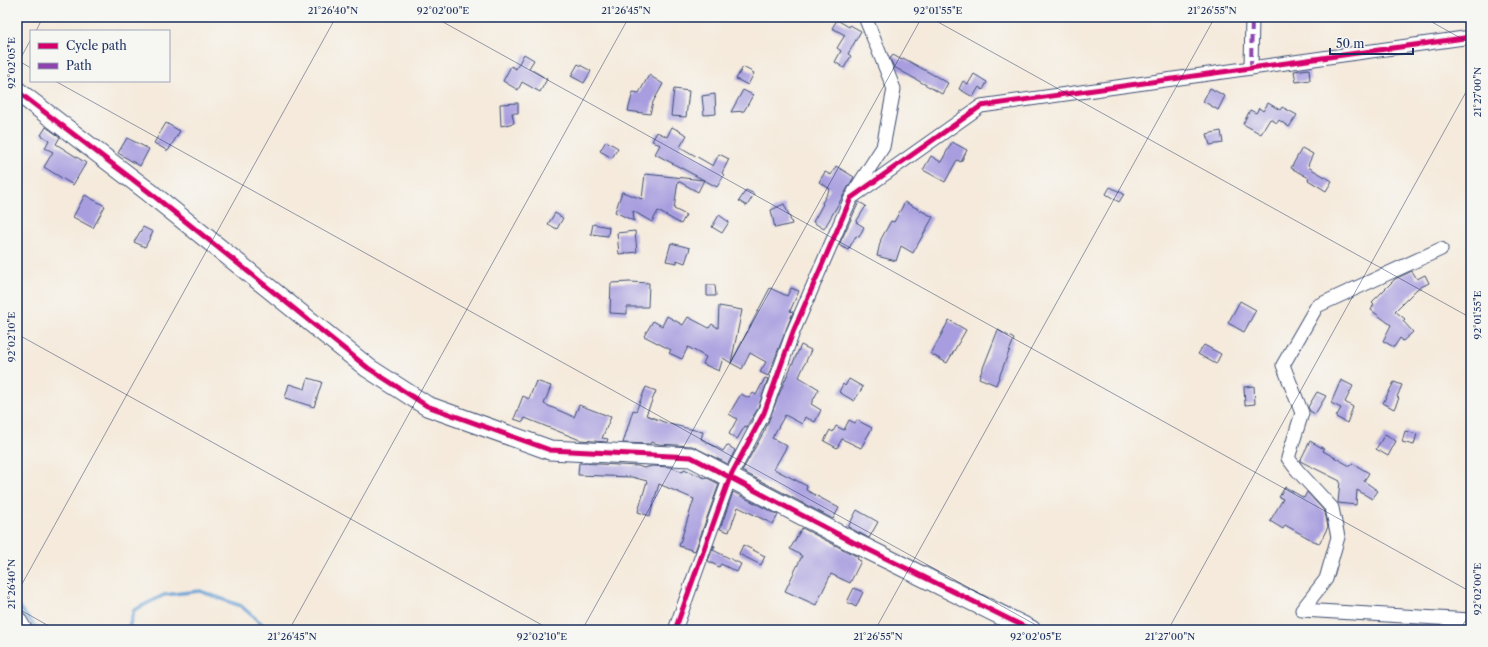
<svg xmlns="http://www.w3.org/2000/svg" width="1488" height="647" font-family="'Libre Caslon Text',serif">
<rect width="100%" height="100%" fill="#f6f6f2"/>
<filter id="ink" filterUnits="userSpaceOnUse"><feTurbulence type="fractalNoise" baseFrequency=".025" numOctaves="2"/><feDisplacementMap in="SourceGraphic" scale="8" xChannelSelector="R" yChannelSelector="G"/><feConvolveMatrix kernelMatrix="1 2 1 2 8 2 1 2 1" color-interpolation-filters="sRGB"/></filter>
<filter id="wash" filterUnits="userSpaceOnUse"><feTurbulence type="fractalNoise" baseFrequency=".012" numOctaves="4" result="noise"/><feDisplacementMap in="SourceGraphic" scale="16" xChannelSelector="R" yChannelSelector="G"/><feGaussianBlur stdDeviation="0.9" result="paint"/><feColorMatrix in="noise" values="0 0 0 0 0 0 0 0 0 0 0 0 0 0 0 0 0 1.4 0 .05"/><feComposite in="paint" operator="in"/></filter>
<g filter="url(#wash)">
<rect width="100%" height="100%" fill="#f5eadb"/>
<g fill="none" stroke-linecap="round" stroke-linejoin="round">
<g stroke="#649ed3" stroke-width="3.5">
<polyline points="17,598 18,606 38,630"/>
<polyline points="128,630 134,610 164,595 200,591 241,606 269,630"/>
</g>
</g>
<g id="blocks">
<g fill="#a89edf">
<polygon points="837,20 849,27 850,25 861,31 848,54 851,56 844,68 835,62 841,51 837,48 845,35 832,28"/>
<polygon points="524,54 534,60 529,68 547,79 540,92 522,82 518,90 503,81 511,66 516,69"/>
<polygon points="893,55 902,60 903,58 948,83 942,94 894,67 890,59"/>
<polygon points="578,64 591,71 584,83 571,76"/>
<polygon points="743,67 754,73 748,85 736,79"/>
<polygon points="1309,69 1310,80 1296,82 1294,71"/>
<polygon points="974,74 987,82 983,90 979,87 973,97 959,89 963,81 968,84"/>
<polygon points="649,75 663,84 653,102 650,114 628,111 633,92 639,93"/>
<polygon points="1210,88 1225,96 1218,110 1203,101"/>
<polygon points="674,89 689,91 686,117 671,116"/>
<polygon points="743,90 753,95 744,111 731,112"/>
<polygon points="715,94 716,114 704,115 702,96"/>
<polygon points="518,103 518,113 512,113 514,123 501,126 500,104"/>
<polygon points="1268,103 1280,110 1282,107 1297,115 1289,127 1279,120 1277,123 1270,119 1261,134 1243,124 1250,110 1256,113 1259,108 1263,111"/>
<polygon points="166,123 180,131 168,151 154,143"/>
<polygon points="46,127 60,137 56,144 86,163 73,185 44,167 53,152 45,148 49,140 41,135"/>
<polygon points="672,127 687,135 680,147 713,166 719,154 729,159 722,173 724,175 717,187 655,154 660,145 652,141 657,132 667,137"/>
<polygon points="1221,131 1223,143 1210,145 1207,134"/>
<polygon points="127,138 149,149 140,166 118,153"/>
<polygon points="606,141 618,148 612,158 600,151"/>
<polygon points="952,142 967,150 961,162 957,160 945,182 923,170 931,156 941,162"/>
<polygon points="1302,148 1313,154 1308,165 1309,166 1308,167 1332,181 1326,191 1308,180 1309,178 1291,168"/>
<polygon points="836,166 854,177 824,229 813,222 823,204 822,203 830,189 819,182 825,172 831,175"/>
<polygon points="645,174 704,180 698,192 678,181 674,209 686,215 681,224 658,211 652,222 633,211 634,221 615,212 622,192 642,199"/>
<polygon points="1110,187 1124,194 1119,202 1106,194"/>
<polygon points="746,190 754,194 747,206 739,201"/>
<polygon points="85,195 105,206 93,228 73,217"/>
<polygon points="859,202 866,206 856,222 864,227 859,237 856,236 848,250 839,245"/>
<polygon points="905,202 933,217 913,253 901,246 896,261 877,256 881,239 891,221 894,222"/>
<polygon points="784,204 789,215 792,224 775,228 771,210"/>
<polygon points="555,213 563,218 557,229 548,224"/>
<polygon points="719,215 729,222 722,233 712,227"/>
<polygon points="593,224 609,227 608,236 591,234"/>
<polygon points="143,227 153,232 145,247 134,242"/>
<polygon points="635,231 637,252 619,254 617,233"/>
<polygon points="671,243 690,248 685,263 677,260 677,263 666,261"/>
<polygon points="1412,271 1417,279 1425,275 1429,283 1417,289 1395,311 1405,319 1403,321 1413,332 1403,341 1400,338 1394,347 1383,341 1391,325 1371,310 1374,304 1372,302 1395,279"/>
<polygon points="630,282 649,283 648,307 627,307 627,314 610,313 611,283"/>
<polygon points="707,285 715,285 716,296 707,296"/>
<polygon points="770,288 787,296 791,288 799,291 790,311 793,312 768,376 760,372 766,362 750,353 742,369 731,363"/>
<polygon points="1240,301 1256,310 1244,332 1228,323"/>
<polygon points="719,306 742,310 731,363 723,358 719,371 703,364 706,357 688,347 682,359 669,353 671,350 644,336 653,321 662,326 667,316 683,325 688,317 709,328 712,324 718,328"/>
<polygon points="949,320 966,330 947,363 931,354"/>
<polygon points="998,330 1014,339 996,385 979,378"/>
<polygon points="801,345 811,350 799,377 819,389 811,404 821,410 815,422 805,417 802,424 785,415 772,438 787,446 774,469 807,486 806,490 839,508 833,519 742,471 765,430 782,387"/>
<polygon points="1204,345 1221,354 1216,364 1198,354"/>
<polygon points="308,378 322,382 314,407 285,398 289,384 305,389"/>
<polygon points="765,378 768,379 757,410 750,421 747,427 745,426 737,439 729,434 737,419 729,414 741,394 749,398 753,393 756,395"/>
<polygon points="849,379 863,387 854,401 839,392 843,384 845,386"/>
<polygon points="1341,380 1353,386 1345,402 1353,407 1347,423 1336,417 1341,408 1331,403"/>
<polygon points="536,381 551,386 544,404 574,417 579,405 611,417 602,438 608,439 607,442 580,440 525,418 523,422 514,419 523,396 529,399"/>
<polygon points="1394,382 1402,385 1397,397 1399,398 1394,409 1383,403"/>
<polygon points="1254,386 1255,404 1245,405 1244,387"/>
<polygon points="646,387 656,391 646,415 669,424 703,432 701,439 723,451 727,445 735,450 728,464 692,446 658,444 651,442 650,444 623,443 633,410 636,411"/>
<polygon points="1317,392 1326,396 1315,414 1310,411 1308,407"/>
<polygon points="849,420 855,423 857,420 872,428 861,448 842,439 837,448 824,441 830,430 833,432 836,426 844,430"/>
<polygon points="1405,431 1417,434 1414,445 1402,442"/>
<polygon points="1385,434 1396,441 1388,456 1376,449"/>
<polygon points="1310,441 1324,449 1323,451 1350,466 1352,463 1369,473 1364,481 1378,491 1372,499 1357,490 1356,505 1338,503 1340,481 1300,461"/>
<polygon points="579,463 638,466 644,468 652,466 670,467 683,472 684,469 705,478 705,477 719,484 695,551 679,546 694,499 659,484 650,516 638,512 647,481 632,477 578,475"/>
<polygon points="1285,487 1304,498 1307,492 1325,512 1328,527 1319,544 1285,525 1283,529 1270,521 1283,499 1279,497"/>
<polygon points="733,492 778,515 773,524 738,507 729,532 720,529"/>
<polygon points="857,510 878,522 869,538 848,527"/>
<polygon points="802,528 858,557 857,559 861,561 850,583 831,574 816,605 785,591 802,556 790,549"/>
<polygon points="714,545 715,546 713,550 741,564 737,572 721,564 719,567 708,561"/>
<polygon points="743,545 765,556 761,565 739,554"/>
<polygon points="854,588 863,592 856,607 847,602"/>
</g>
</g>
</g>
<g filter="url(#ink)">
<use href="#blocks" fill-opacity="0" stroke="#3c4b71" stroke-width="1"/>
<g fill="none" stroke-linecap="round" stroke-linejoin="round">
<defs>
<g id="street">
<polyline points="1251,68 1252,17"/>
<polyline points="854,192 883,147 894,89 865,17"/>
<polyline points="1441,249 1317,306 1283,365 1302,413 1288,458 1297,470 1332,508 1338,537 1326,579 1302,610 1471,620"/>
<polyline points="17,615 26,630"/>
<polyline points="675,630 730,477 764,413 793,332 851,198 981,106 1471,37"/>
</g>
<polyline id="secondary" points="17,91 149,192 368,368 427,406 550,450 691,457 853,542 1031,630"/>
</defs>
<use href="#street" stroke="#3c4b71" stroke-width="15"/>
<use href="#secondary" stroke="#3c4b71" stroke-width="21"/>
<use href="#street" stroke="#fff" stroke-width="13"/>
<use href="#secondary" stroke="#fff" stroke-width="19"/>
<polyline stroke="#8e44ad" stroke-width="4" stroke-dasharray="8 4" stroke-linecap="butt" points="1251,68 1252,17"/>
<defs>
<g id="cycleway">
<polyline points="17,91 149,192 368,368 427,406 550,450 691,457 853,542 1031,630"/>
<polyline points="675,630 730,477 764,413 793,332 851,198 981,106 1471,37"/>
</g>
</defs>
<use href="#cycleway" stroke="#f6f6f2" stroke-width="8"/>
<use href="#cycleway" stroke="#d6006c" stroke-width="5"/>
</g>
</g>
<path fill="none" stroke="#1b2f5e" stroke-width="1" stroke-opacity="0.45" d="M434,17l1037,575M929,17l542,301M1423,17l48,27M36,31l7,-14M17,60l14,8M17,65l14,-26M55,81l990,549M17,334l534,296M17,593l319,-576M17,608l39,22M289,630l340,-613M582,630l340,-613M875,630l340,-613M1168,630l303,-547M1460,630l11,-19"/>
<rect width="1488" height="647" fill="none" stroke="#f6f6f2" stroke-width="44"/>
<rect x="30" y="30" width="140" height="52" fill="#f6f6f2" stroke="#9ea6b7"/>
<rect x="38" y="43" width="20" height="6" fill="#d6006c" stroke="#9ea6b7"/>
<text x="66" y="50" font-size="12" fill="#1b2f5e">Cycle path</text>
<rect x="38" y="63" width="20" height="6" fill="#8e44ad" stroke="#9ea6b7"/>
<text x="66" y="70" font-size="12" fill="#1b2f5e">Path</text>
<path d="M1330 48v6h83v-6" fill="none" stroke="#1b2f5e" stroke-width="2"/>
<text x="1336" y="48" font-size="12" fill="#1b2f5e" stroke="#f6f6f2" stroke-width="3" paint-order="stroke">50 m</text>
<rect x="22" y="22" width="1444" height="603" fill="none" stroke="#1b2f5e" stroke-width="1.5"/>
<g font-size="10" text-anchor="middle" fill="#1b2f5e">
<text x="333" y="14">21°26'40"N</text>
<text x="443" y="14">92°02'00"E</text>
<text x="626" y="14">21°26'45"N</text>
<text x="938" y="14">92°01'55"E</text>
<text x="1212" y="14">21°26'55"N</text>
<text transform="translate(11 63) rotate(-90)" y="4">92°02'05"E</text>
<text transform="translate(1477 92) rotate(-90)" y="4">21°27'00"N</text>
<text transform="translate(1477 315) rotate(-90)" y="4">92°01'55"E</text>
<text transform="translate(11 337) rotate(-90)" y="4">92°02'10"E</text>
<text transform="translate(11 584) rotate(-90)" y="4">21°26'40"N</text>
<text transform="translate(1477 589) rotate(-90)" y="4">92°02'00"E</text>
<text x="292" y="640">21°26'45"N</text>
<text x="542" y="640">92°02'10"E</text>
<text x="878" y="640">21°26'55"N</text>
<text x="1036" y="640">92°02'05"E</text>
<text x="1170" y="640">21°27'00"N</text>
</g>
</svg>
